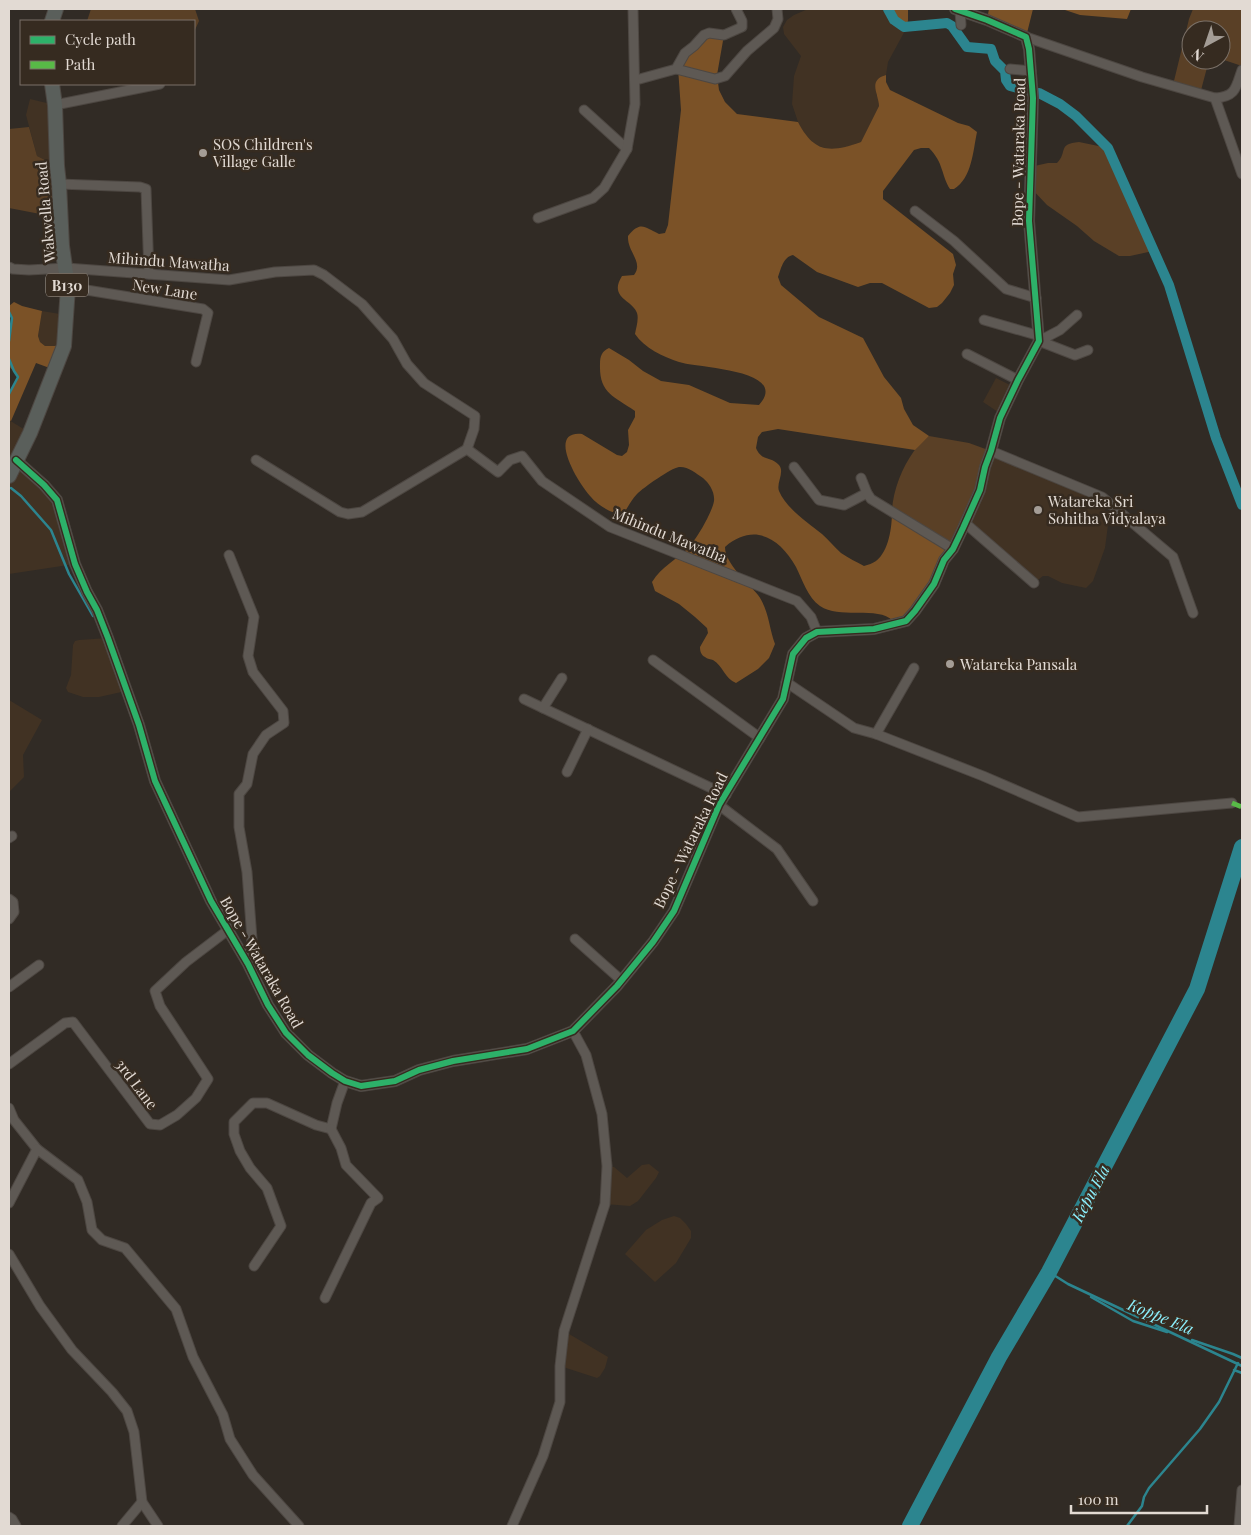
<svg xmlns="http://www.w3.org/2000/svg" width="1251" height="1535" font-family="'Playfair Display',serif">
<rect width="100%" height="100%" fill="#312b25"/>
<g fill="#413223">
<polygon points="808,9 888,9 894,20 901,25 907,27 888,62 886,75 883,76 876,94 879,100 879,106 861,142 847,147 834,150 824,148 815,144 804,135 798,122 792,104 794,76 801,56 784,34 783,27 787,20 794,15"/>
<polygon points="30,99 55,105 57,166 37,156 26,115"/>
<polygon points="42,311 66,315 64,346 45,346 40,342 38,336"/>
<polygon points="996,378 1010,385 998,412 983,402"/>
<polygon points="9,420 30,433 16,460 51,492 75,564 9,574 9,476 16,460 9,456"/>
<polygon points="991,451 1102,497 1108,525 1105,548 1093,581 1086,588 1062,583 1048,576 1043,576 1034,583 965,523"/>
<polygon points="108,638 126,691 99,697 83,697 68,692 66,688 71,675 73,645 75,641 79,640"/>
<polygon points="9,700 42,720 23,755 24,777 9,792"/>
<polygon points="649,1164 659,1172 656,1178 638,1201 630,1206 605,1204 607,1166 614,1167 627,1178 642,1165"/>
<polygon points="674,1216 680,1218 686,1224 691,1231 691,1238 676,1263 655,1282 625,1254 646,1230 662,1220"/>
<polygon points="564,1331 608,1357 605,1368 600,1376 597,1378 560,1366"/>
</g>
<g fill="#5a4026">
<polygon points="91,9 195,9 199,21 194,32 194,21 87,21"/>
<polygon points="1193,9 1242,9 1242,66 1221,59 1221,30 1191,30 1191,60 1209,60 1200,94 1173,85 1189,19"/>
<polygon points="29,127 37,156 57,166 61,218 9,208 9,129"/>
<path d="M1079,142l29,6 30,66 15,37 -23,5h-11l-25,-15 -17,-15 -30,-21 -17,-18v-20l18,-4h9c11,-11 0,-19 22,-21z"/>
<path d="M929,436l40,7 22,8 -38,98 -61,-38c1,-21 10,-43 22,-60 4,-5 10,-10 15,-15z"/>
</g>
<g fill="#7b5227">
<path d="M888,9h20v11l-1,7c-10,-2 -15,-9 -19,-18z"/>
<polygon points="989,9 1033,9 1026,37 987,20"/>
<polygon points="1062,9 1131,9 1127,19 1080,15"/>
<path d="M704,35h20l-7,40 2,15 6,12 12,12 61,8c16,31 32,31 63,20l18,-36c0,-11 -12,-26 7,-31v7l4,8 68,33 11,3 8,6c-4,19 -5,46 -23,57h-4c-9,-14 -6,-26 -21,-41h-8l-7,2 -31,41v8l70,55 3,11 -3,9 1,11 -4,8 -8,10 -5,4 -8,1 -47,-25h-12l-12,4 -41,-15 -24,-17c-10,2 -12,14 -15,22l3,8 38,32 44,21 21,39 17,21 3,11 9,16 16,11 -14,14 -137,-21 -16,3 -4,5 -2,11c6,14 15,8 23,17 6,7 -3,18 0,26 7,17 29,32 43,43 7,6 12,13 19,19 7,5 16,9 23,13 4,-1 9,-3 12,-5 13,-10 16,-34 16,-50l61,38 -38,62 -22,10c-16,-16 -52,-1 -73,-15 -12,-8 -18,-27 -24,-39 -16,-29 -42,-45 -71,-20 0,17 23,35 33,48 11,15 11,33 17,49l-6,14 -11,11 -22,14c-11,-4 -13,-17 -23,-23 -2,-1 -6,-1 -8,-3 -4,-2 -5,-6 -5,-10l8,-14 -1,-5 -12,-11 -16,-13 -24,-13 -3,-9c10,-16 23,-21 36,-34 8,-8 24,-35 26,-47 1,-9 -5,-18 -11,-23 -7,-5 -16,-12 -24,-11 -8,1 -36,21 -42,27 -5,5 -9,13 -13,19 -7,0 -12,0 -18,-4 -5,-3 -12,-8 -15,-12 -11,-11 -46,-67 -9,-63l35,21 5,1 5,-4 2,-7 -1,-15 7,-13v-6c-22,-15 -36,-18 -35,-47 0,-8 2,-13 9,-16l20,12 14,11 18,10 28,4 41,18 29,2c32,-36 -63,-37 -80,-43 -15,-5 -35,-14 -44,-28 1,-6 4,-15 2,-21 -4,-13 -29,-15 -15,-37l12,-1c10,-13 -7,-23 -6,-39 13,-16 17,-8 31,-2l6,-1 3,-8 13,-115 -3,-42z"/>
<polygon points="14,302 22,306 42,311 38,336 40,342 45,346 64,346 55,370 36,363 11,421 9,420 9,394 18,377 9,366 9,337 12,318 9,312 9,306"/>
</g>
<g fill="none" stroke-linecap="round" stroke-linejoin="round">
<g stroke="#2c858f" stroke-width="2.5">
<polyline points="9,312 12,318 9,341"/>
<polyline points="9,359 14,371 18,377 9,394"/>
<polyline points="11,488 21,496 51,530 69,574 93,616"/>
<polyline points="1049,1272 1068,1284 1242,1366"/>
<polyline points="1091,1297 1133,1321 1167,1332"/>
<polyline points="1192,1340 1233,1354 1242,1358"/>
<polyline points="1234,1370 1242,1373"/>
<polyline points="1127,1526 1142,1506 1144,1497 1149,1488 1200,1429 1219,1402 1238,1363"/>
</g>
<g stroke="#2c858f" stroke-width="10">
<polyline points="888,9 894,20 904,27 947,23 952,26 967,47 991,49 995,61 1005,71 1006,80 1010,86 1026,90"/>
<polyline points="1039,93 1060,104 1076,116 1108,148 1169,285 1216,438 1242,505"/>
</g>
<polyline stroke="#2c858f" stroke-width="16" points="910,1526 999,1357 1049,1272 1197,989 1242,847"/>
<defs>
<g id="minor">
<polyline points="960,11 961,25"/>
<polyline points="1026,37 1142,77 1215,98"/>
<polyline points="676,69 715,79 725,76 747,51 774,28 778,19 777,9"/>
<polyline points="1010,69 1031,71"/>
<path d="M1242,70c-6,17 -6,27 -27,28l27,76"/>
<polyline points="636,80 676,69 685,53 694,46 704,35 709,33 724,35 742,27 742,21 736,9"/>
<polyline points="55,105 160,84"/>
<polyline points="584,110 627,149"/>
<polyline points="59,184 140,187 146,189 149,274"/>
<polyline points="915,211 954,241 1006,289 1036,298"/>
<polyline points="538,218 593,198 604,188 627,149 635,104 633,9"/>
<polyline points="9,267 13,269 29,270 66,268 229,280 275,272 314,270 324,275 362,304 393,339 407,364 424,383 475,416 474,429 467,449 362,512 348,514 340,512 256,460"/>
<polyline points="68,287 203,309 208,313 196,362"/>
<polyline points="1077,315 1060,330 1039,341 1075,355 1088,350"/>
<polyline points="984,320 1040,336"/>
<polyline points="967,354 1018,380"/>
<polyline points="467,449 498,472 510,460 522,456 542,481 610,527 797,601 811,617 817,632"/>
<polyline points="991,451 1102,497 1173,557 1193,613"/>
<polyline points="794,467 819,500 844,505 867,493"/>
<polyline points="861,478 867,493 871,499 953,549"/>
<polyline points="965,523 1034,583"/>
<polyline points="229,555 254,617 248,656 253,672 283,711 284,723 266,735 253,754 247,784 239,794 239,827 247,872 252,939 248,964"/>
<polyline points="653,660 760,738"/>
<polyline points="786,682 854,728 876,734 983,776 1078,817 1232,803"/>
<polyline points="524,699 726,795"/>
<polyline points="543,708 562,678"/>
<polyline points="876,734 914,668"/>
<polyline points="567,772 588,729"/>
<polyline points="719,805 777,849 813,901"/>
<polyline points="9,838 12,836"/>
<polyline points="9,899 13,902 14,912 9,919"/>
<polyline points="575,939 621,980"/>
<polyline points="9,987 39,965"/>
<polyline points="9,1064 65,1023 73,1022 150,1124 160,1125 177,1115 196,1098 208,1079 160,1006 155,991 186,962 228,930"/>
<polyline points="9,1108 14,1120 37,1149 78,1180 87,1202 92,1230 102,1240 125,1248 176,1309 193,1357 223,1415 230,1439 253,1475 299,1526"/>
<polyline points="9,1203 37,1149"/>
<polyline points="9,1254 40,1306 72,1350 112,1392 127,1411 134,1432 142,1502 158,1526"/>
<polyline points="254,1266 281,1226 267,1188 250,1168 240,1151 234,1134 234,1122 253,1103 267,1103 316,1125 331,1129 337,1103 345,1081"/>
<polyline points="325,1298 371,1203 378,1198 346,1165 341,1148 331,1129"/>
<polyline points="9,1517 12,1519 16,1526"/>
<polyline points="122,1526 142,1502"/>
<polyline points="512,1526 543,1456 560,1402 560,1366 564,1331 605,1204 607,1166 602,1114 586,1055 573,1031"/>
<polyline points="1239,1526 1242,1490"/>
</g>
<polyline id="tertiary" points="16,460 44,485 57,500 75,564 87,592 97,610 108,638 139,725 155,781 211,901 248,964 268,1005 286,1033 308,1055 332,1073 345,1081 361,1086 395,1081 419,1070 453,1061 527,1049 573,1031 617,986 653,942 674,911 719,805 783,699 793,654 806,638 817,632 874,629 906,621 915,611 934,584 944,560 953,549 963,528 980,490 985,467 991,451 1000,418 1018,380 1039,341 1029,221 1033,98 1029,49 1026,37 987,20 955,9"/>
<g id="primary">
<polyline points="52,21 56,9"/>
<polyline points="9,476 30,433 64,346 68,287 62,246 59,184 57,166 55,105 52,84"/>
</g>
</defs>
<use href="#minor" stroke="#4d4742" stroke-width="11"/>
<use href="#tertiary" stroke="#4d4742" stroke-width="12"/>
<use href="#primary" stroke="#4d4742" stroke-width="16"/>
<use href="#minor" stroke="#5e5954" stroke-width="9"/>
<use href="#tertiary" stroke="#5e5954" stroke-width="10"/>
<use href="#primary" stroke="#5a5f5b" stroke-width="14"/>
<polyline stroke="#58b947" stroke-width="5" stroke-dasharray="10 5" stroke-linecap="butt" points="1232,803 1242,807"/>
<defs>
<polyline id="cycleway" points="16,460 44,485 57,500 75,564 87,592 97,610 108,638 139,725 155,781 211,901 248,964 268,1005 286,1033 308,1055 332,1073 345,1081 361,1086 395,1081 419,1070 453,1061 527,1049 573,1031 617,986 653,942 674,911 719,805 783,699 793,654 806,638 817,632 874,629 906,621 915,611 934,584 944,560 953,549 963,528 980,490 985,467 991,451 1000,418 1018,380 1039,341 1029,221 1033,98 1029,49 1026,37 987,20 955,9"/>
</defs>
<use href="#cycleway" stroke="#362b20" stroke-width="9"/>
<use href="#cycleway" stroke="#2db169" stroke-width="6"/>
</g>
<g fill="#a49d96" stroke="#362b20" stroke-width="2">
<circle cx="203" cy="153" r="5"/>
<circle cx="1038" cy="510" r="5"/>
<circle cx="950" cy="664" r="5"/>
</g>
<g text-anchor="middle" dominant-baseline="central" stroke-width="5" stroke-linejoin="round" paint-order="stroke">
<rect fill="#362b20" stroke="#aea69d" stroke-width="1" x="46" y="273.5" width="42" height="23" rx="4"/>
<g font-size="14" font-weight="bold" fill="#e2dad3">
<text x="67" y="285">B130</text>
</g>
<g font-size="15" fill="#e2dad3" stroke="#362b20" text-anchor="start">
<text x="213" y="144">SOS Children's<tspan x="213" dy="17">Village Galle</tspan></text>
<text x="1048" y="501">Watareka Sri<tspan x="1048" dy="17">Sohitha Vidyalaya</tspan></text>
<text x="960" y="664">Watareka Pansala</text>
</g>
<g font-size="15" fill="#e2dad3" stroke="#362b20">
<text transform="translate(1018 152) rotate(-89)">Bope - Wataraka Road</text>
<text transform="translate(45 212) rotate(-95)">Wakwella Road</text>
<text transform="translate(169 261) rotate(4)">Mihindu Mawatha</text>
<text transform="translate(165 289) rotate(9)">New Lane</text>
<text transform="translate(670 535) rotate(22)">Mihindu Mawatha</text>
<text transform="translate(690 840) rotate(-64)">Bope - Wataraka Road</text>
<text transform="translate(262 962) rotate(60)">Bope - Wataraka Road</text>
<text transform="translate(137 1084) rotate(53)">3rd Lane</text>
</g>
<g font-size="16" font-style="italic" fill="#8cf0fd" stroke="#362b20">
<text transform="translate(1090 1193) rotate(-62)">Kepu Ela</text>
<text transform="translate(1161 1316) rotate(22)">Koppe Ela</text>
</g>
</g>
<rect width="1251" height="1535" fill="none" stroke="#e2dad3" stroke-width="20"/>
<rect x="20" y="20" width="175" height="65" fill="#362b20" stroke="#7b7168"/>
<rect x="30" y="36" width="25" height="8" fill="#2db169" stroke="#7b7168"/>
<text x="65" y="45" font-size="15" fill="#e2dad3">Cycle path</text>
<rect x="30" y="61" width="25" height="8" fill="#58b947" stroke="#7b7168"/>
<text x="65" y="70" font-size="15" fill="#e2dad3">Path</text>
<g transform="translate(1206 45) rotate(220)"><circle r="24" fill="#362b20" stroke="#7b7168"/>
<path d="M0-4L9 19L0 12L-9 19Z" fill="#a49d96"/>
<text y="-8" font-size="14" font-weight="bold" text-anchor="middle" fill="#e2dad3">N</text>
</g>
<path d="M1071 1505v8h136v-8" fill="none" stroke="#e2dad3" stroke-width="2.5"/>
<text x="1078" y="1505" font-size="15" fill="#e2dad3" stroke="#362b20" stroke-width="4" paint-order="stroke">100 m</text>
</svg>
